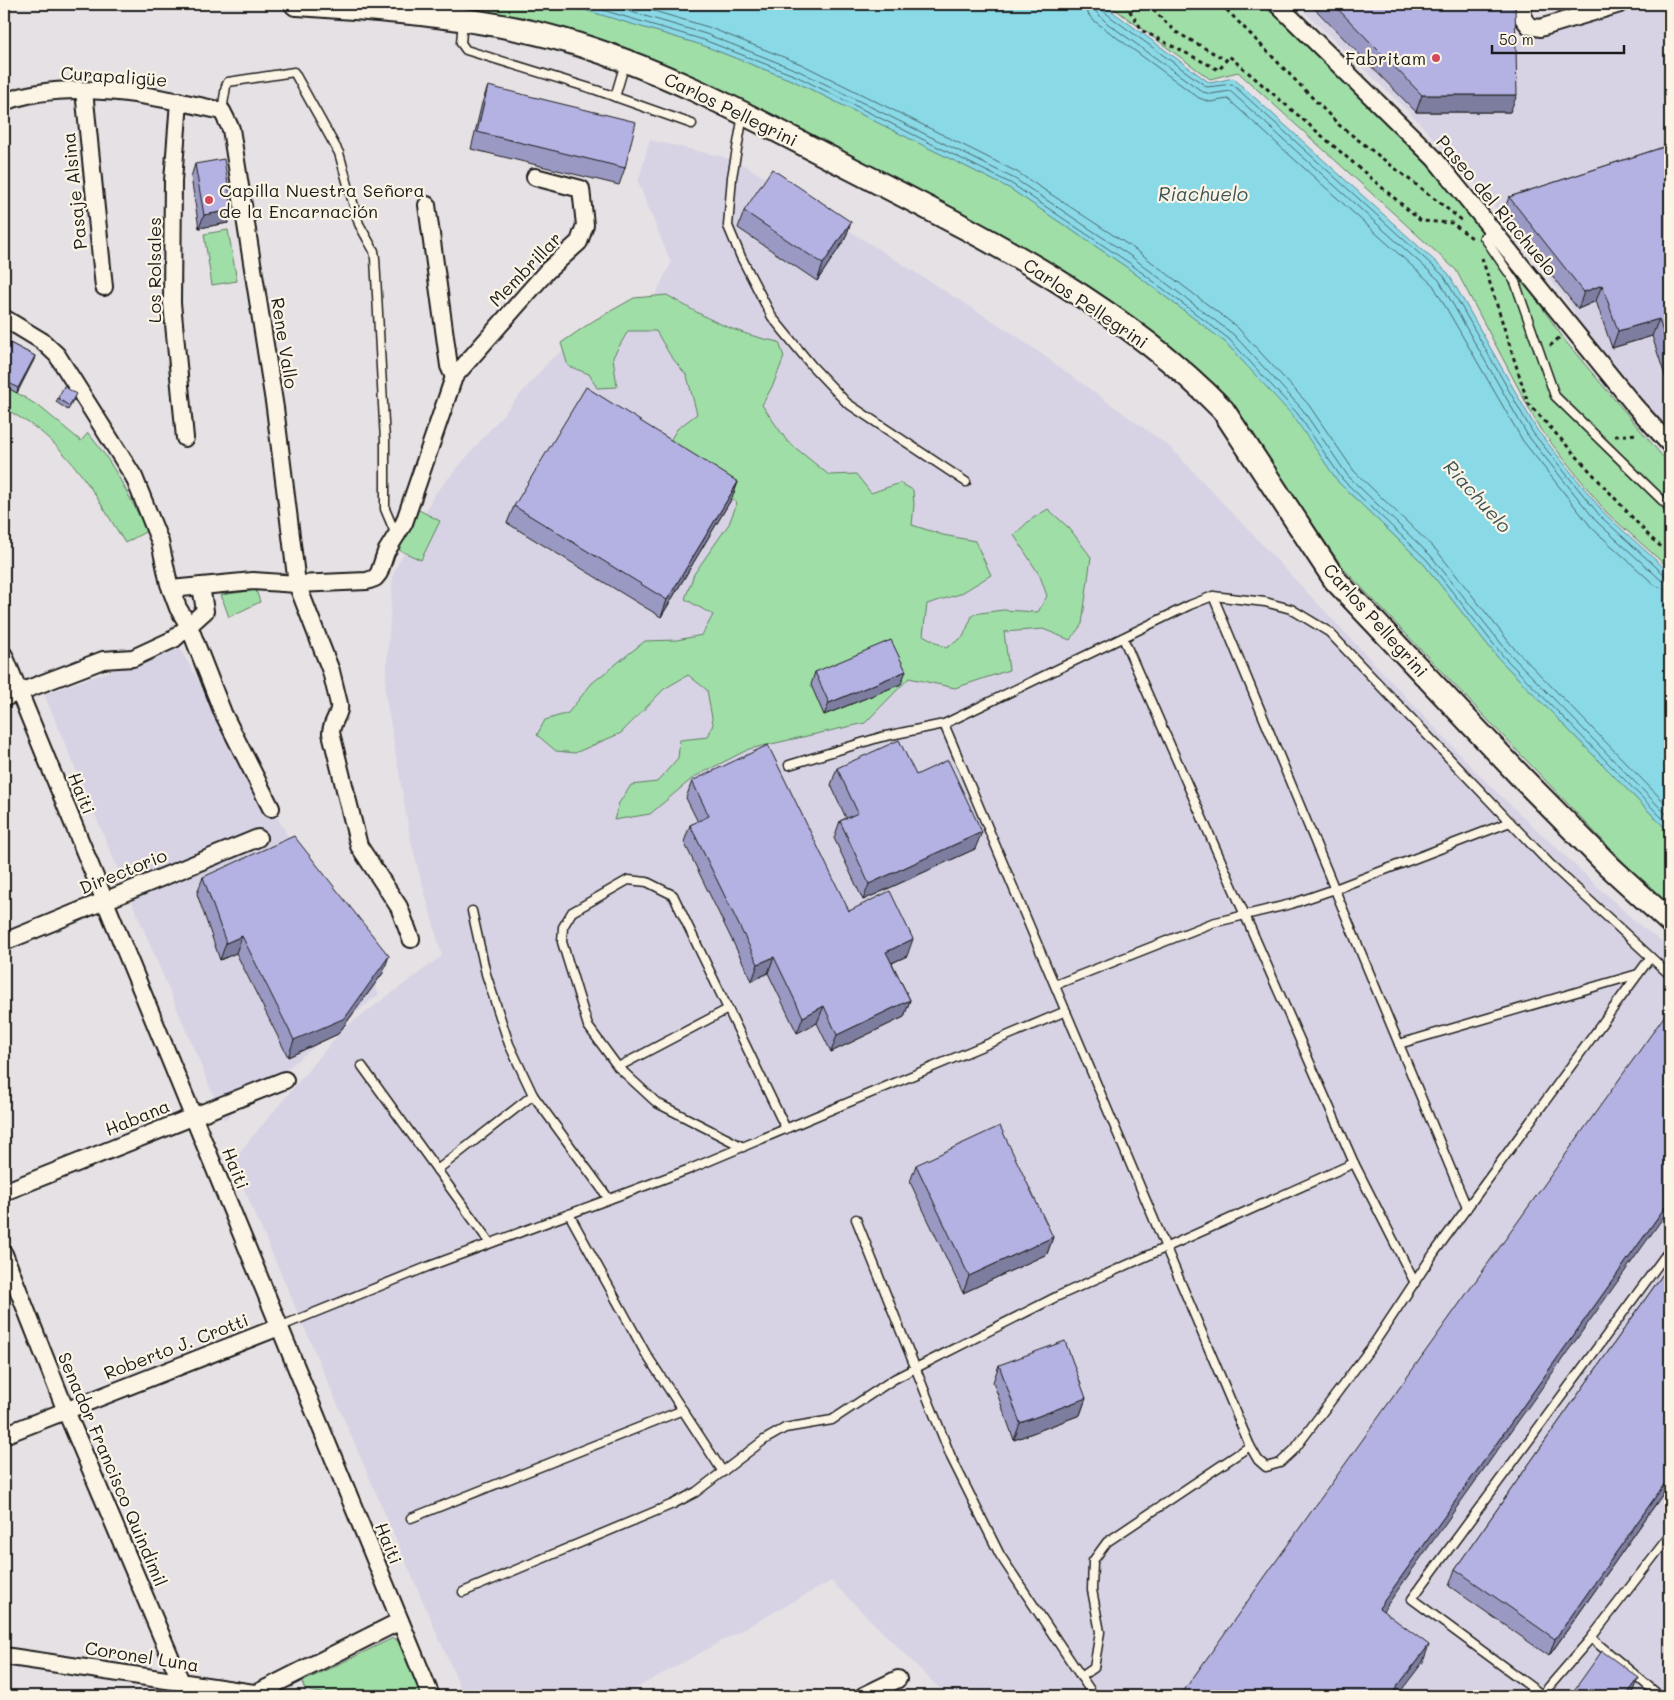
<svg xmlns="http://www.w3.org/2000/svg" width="1674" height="1700" font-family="Mali,sans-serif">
<rect width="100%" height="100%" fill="#e6e1e4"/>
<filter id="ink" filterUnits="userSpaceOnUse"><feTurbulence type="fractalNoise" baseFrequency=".02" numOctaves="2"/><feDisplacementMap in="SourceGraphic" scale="10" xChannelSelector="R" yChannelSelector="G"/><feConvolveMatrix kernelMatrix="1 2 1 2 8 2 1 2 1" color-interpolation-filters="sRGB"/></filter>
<g filter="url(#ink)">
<g fill="#d7d3e4">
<polygon points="1296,4 1515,4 1516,42 1652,4 1670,4 1670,432 1581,326 1571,307 1499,215 1488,197 1409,112"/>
<polygon points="650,140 724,157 746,166 1015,335 1170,447 1487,783 1638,924 1670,948 1670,1696 947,1696 831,1581 622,1696 464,1696 232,1161 343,1029 442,956 411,842 385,692 393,574 434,495 550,360 613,314 648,310 671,263 638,182"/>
<polygon points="179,647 379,994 224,1120 44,694"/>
</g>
<g fill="#a0dea7" stroke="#5e7d62">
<polygon points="383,4 565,4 702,45 794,81 1009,188 1125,266 1225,342 1294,416 1339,483 1423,563 1499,659 1670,833 1670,911 1343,568 1231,403 1119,309 604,46"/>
<polygon points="1108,4 1261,4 1326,59 1427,165 1493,237 1566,342 1670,465 1670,569 1607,513 1540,429 1456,270 1238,72 1210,79"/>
<polygon points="228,230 237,281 212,285 204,234"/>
<path d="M667,295c38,23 68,39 112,47l5,15 -11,28 -11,20 25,36 42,34 27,-1 15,19 29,-10 13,7 1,15 -2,20 31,10 32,6 16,34 -31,19 -33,10 -4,31 23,13 17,-11 10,-23 30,-4 35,2 9,-16 -7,-20 -26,-41 16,-15 18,-11 22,20 21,28 -9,67 -12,16 -27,-11 -39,3 5,38 -54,18 -46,-10 -44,45 -116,26 -55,28 -44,37 -36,6 5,-17 12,-18 26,-3 21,-24 2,-18 28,-3 5,-13 -6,-34 -19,-15 -24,14 -43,44 -46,20 -19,-2 -19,-16 8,-15 23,-7 24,-30 53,-42 32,-1 25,-5 11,-20 -28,-16 9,-25 35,-50 8,-21 -72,-54 12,-20 20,-15 -10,-38 -17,-21 -14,-24h-28l-15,26 4,30 -20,1 -8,-14 -21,-8 -7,-23 32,-22 41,-23z"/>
<path d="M4,385l36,22 41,34 7,-8c25,29 41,63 59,98l-22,12c-23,-37 -44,-76 -77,-105 -13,-12 -29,-21 -44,-30z"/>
<polygon points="417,509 440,521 421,560 397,549"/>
<polygon points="256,590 260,602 229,617 221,595"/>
<polygon points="393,1638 398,1641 419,1691 417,1696 337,1696 305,1690 302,1682"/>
</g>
<polygon fill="#8ad9e7" stroke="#5e8d96" points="565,4 1102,4 1210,83 1233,78 1448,273 1537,430 1605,514 1670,573 1670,833 1499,659 1423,563 1339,483 1293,416 1225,342 1125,266 1009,188 794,81 702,45"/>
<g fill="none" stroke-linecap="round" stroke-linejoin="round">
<g stroke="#48686d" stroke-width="1">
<polyline points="582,4 704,40 796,76 1012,184 1128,262 1229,339 1297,413 1343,480 1427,560 1503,656 1670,826"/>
<polyline points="604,4 706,34 799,71 1015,179 1132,257 1234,335 1302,409 1348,476 1431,556 1508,652 1670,818"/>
<polyline points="630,4 708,27 801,64 1017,172 1136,250 1237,327 1308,404 1354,471 1437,551 1513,647 1670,808"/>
<polyline points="1086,4 1088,14 1093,20 1199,98 1210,102 1228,99 1433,285 1523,441 1592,528 1656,586 1670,590"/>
<polyline points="1093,4 1096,12 1107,23 1203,92 1211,94 1230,91 1439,280 1528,436 1597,522 1661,580 1670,582"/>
<polyline points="1100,4 1101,9 1112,18 1207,87 1232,84 1444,276 1533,433 1601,517 1665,575 1670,576"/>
</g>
<defs>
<g id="lane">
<polyline points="463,20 461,43 466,50 596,90 692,124"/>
<polyline points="615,97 625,63"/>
<polyline points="222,111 226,86 228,82 294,72 339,153 359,224 374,251 375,258 385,441 385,509 396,535"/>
<polyline points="743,115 732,177 728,226 741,257 772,317 812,366 847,403 966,482"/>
<polyline points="1495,230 1484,237 1515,282 1555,396 1670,508"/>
<polyline points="1213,596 1467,1208"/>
<polyline points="1123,638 1354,1163 1415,1283"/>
<polyline points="944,724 1250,1446 1258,1460 1266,1467 1280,1463 1294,1450 1373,1345 1434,1253 1650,958"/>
<polyline points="789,765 881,737 944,724 1190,605 1213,596 1265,602 1291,609 1329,632 1550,864 1670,975"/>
<polyline points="472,911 486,974 509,1044 533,1095 609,1199"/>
<polyline points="1055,985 1212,923 1291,904 1335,889 1510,822"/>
<polyline points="1399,1044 1638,974"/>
<polyline points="362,1066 490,1243"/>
<polyline points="618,1067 728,1009"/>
<polyline points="743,1147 657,1103 618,1067 588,1026 562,942 563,927 572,912 628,880 647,882 673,895 786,1129"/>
<polyline points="437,1170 533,1095"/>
<polyline points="569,1214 646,1354 723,1472"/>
<polyline points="856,1219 951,1457 1000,1555 1094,1696"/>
<polyline points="279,1327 427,1267 690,1169 1066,1011"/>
<polyline points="411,1518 683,1410"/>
<polyline points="463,1592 673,1504 696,1492 764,1440 785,1428 832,1420 894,1379 1058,1296 1354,1163"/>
<polyline points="1081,1677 1094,1668 1100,1632 1092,1590 1093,1561 1107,1542 1250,1446"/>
<polyline points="1542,1695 1412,1599 1670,1249"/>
<polyline points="1541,1696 1591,1638"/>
<polyline points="1660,1696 1591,1638 1670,1535"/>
</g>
<g id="street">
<polyline points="1277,4 1434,158 1634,405 1670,445"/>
<polyline points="1523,4 1523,18 1529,26 1540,28 1620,4"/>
<polyline points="84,91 104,287"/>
<polyline points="179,101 173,181 172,303 185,438"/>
<path d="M4,102c64,-25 153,-6 218,9l9,18 44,279 22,176 34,87 8,33c2,10 -8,18 -8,29l28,113 40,61 12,32"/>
<polyline points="427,205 449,366 454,377"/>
<polyline points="4,318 42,341 57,355 134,477 160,542 169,584 178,608 189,626 223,713 271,808"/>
<polyline points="171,589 253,581 297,584 367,581 375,578 379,573 386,552 404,523 454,377 547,271 579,242 585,225 581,189 535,177"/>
<polyline points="4,655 431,1696"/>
<polyline points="4,698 103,660 133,658 174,639 205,611 201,586"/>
<polyline points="4,942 258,838"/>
<polyline points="4,1192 285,1080"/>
<polyline points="4,1254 66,1411 181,1682 189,1696"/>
<polyline points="4,1435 279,1327"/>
<polyline points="4,1656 275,1696"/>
<polyline points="255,1694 400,1621"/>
<polyline points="863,1696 898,1679"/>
</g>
<path id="secondary" d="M296,4c89,6 180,12 267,36 98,28 188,77 279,124 134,69 274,136 381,246l112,170 190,201 84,85 61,56"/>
</defs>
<use href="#lane" stroke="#1c1c1c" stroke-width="11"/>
<use href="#street" stroke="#1c1c1c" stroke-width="20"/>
<use href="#secondary" stroke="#1c1c1c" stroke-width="26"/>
<g stroke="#1c1c1c" stroke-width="3" stroke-dasharray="4 4" stroke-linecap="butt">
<polyline points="1125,4 1143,31 1219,70 1229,56 1421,221 1452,223 1472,238"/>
<polyline points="1147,4 1176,32 1226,60"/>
<polyline points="1221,4 1339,125 1463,221"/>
<polyline points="1482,258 1528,403 1652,539 1670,554"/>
<polyline points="1550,346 1560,337"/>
<polyline points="1615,436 1638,434"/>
</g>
<use href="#lane" stroke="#fcf5e5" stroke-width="8"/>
<use href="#street" stroke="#fcf5e5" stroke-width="16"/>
<use href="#secondary" stroke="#fcf5e5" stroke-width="22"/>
</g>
<g fill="#9a99c3" stroke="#1c1c1c">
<polygon points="1310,4 1515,4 1510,112 1416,112"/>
<polygon points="488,86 625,168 619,185 471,149 482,103"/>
<polygon points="1670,145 1670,391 1652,336 1612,348 1596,301 1578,309 1503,214 1509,197"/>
<polygon points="195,164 232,210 228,223 199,228 191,177"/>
<polygon points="744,211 851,222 845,239 817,281 738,228"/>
<polygon points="4,340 35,356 17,393 4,386"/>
<polygon points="58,398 75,398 68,410 56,402"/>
<polygon points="738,482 732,498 661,617 507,523 514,506"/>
<polygon points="815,672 901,684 824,715 811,685"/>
<polygon points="837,768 916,775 975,849 863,900 834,838 840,821 846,818 831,785"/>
<polygon points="692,781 849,911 907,956 892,963 910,1000 904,1017 831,1052 817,1023 797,1033 768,973 752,981 684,842 690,825 698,822 686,798"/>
<polygon points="203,877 383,973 338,1034 288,1057 236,953 220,960 197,894"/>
<polygon points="916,1165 1053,1237 1047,1254 963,1293 910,1182"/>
<polygon points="1670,1264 1670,1490 1667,1488 1549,1656 1449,1586 1455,1569"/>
<polygon points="999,1365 1086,1398 1080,1415 1014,1440 993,1382"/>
</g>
<g fill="#7d7d9f" stroke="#1c1c1c">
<polygon points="1422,95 1517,95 1510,112 1416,112"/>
<polygon points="232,210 228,223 199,228 204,215"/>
<polygon points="851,222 845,239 817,281 823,264"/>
<polygon points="1602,285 1596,301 1578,309 1584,292"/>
<polygon points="1659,319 1652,336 1612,348 1618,331"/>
<polygon points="35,356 34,360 17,393 18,388"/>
<polygon points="738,482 732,498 661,617 667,600"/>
<polygon points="906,671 901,684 824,715 829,703"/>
<polygon points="982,832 975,849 863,900 869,884"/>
<polygon points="242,936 236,953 220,960 226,943"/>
<polygon points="913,939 907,956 880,968 886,952"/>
<polygon points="389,956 383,973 338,1034 288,1057 294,1040"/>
<polygon points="774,957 768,973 752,981 758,964"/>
<polygon points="910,1000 904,1017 831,1052 837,1035"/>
<polygon points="824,1006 817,1023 797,1033 803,1017"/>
<polygon points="1670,1200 1670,1208 1373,1625 1379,1608"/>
<polygon points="1053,1237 1047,1254 963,1293 969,1276"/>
<polygon points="1086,1398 1080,1415 1014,1440 1020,1423"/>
<polygon points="1670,1476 1670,1480 1667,1488 1549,1656 1555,1639"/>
<polygon points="1429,1645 1423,1662 1397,1696 1390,1696"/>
<polygon points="1639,1678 1632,1696 1626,1696"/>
</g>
<g fill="#b3b2e3" stroke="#1c1c1c">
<polygon points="1333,4 1515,4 1517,95 1422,95"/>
<polygon points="488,86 636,122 625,168 477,132"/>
<polygon points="1670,145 1670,355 1659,319 1618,331 1602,285 1584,292 1509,197"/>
<polygon points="224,159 232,210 204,215 195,164"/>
<polygon points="772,169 851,222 823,264 744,211"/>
<polygon points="4,340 35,356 18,388 4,380"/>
<polygon points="64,386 76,394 69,406 58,398"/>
<polygon points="586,387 738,482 667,600 514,506"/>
<polygon points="891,640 906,671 829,703 815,672"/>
<polygon points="899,740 916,775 948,760 982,832 869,884 840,821 858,813 837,768"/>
<polygon points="768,745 849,911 890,891 913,939 886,952 910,1000 837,1035 824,1006 803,1017 774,957 758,964 690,825 709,816 692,781"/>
<polygon points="294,836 389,956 345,1018 294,1040 242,936 226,943 203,877"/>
<polygon points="1670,1008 1670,1200 1379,1608 1429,1645 1390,1696 1180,1696"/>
<polygon points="1000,1126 1053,1237 969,1276 916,1165"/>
<polygon points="1670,1264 1670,1476 1555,1639 1455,1569"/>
<polygon points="1065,1341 1086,1398 1020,1423 999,1365"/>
<polygon points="1602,1651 1639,1678 1626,1696 1570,1696"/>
</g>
</g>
<g fill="#d1495b" stroke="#fcf5e5" stroke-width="2">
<circle cx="1436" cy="58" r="5"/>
<circle cx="209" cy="200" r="5"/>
</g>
<g text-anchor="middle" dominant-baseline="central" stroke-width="4.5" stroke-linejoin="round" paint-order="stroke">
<g font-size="18" fill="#1c1c1c" stroke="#fcf5e5" text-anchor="end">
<text x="1426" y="58">Fabritam</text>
<text x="219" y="190" text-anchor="start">Capilla Nuestra Señora<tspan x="219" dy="21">de la Encarnación</tspan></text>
</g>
<g font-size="18" fill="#1c1c1c" stroke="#fcf5e5">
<text transform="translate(114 76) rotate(4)">Curapaligüe</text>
<text transform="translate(731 109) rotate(26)">Carlos Pellegrini</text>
<text transform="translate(74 191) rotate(-96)">Pasaje Alsina</text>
<text transform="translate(1497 205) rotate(50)">Paseo del Riachuelo</text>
<text transform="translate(525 269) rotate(-46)">Membrillar</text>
<text transform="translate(154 270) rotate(-90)">Los Rolsales</text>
<text transform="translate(1086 303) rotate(34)">Carlos Pellegrini</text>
<text transform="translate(285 343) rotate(81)">Rene Vallo</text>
<text transform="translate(1376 620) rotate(48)">Carlos Pellegrini</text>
<text transform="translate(82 793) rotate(68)">Haiti</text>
<text transform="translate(123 871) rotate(-22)">Directorio</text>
<text transform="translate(137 1117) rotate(-22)">Habana</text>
<text transform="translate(236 1168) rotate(68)">Haiti</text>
<text transform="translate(176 1346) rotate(-21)">Roberto J. Crotti</text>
<text transform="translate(113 1469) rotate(67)">Senador Francisco Quindimil</text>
<text transform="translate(389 1543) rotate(68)">Haiti</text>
<text transform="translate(142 1656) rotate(9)">Coronel Luna</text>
</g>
<g font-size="19" font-style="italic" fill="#3d5559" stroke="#fcf5e5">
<text x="1203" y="193">Riachuelo</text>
<text transform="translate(1478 496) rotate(48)">Riachuelo</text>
</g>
</g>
<rect width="1674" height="1700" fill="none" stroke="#fcf5e5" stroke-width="20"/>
<rect x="10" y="10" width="1654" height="1680" fill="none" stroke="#1c1c1c" stroke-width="2" filter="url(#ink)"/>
<path d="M1492 45v8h132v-8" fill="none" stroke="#1c1c1c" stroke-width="2.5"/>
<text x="1499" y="45" font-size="15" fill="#1c1c1c" stroke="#fcf5e5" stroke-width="4" paint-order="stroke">50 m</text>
</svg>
